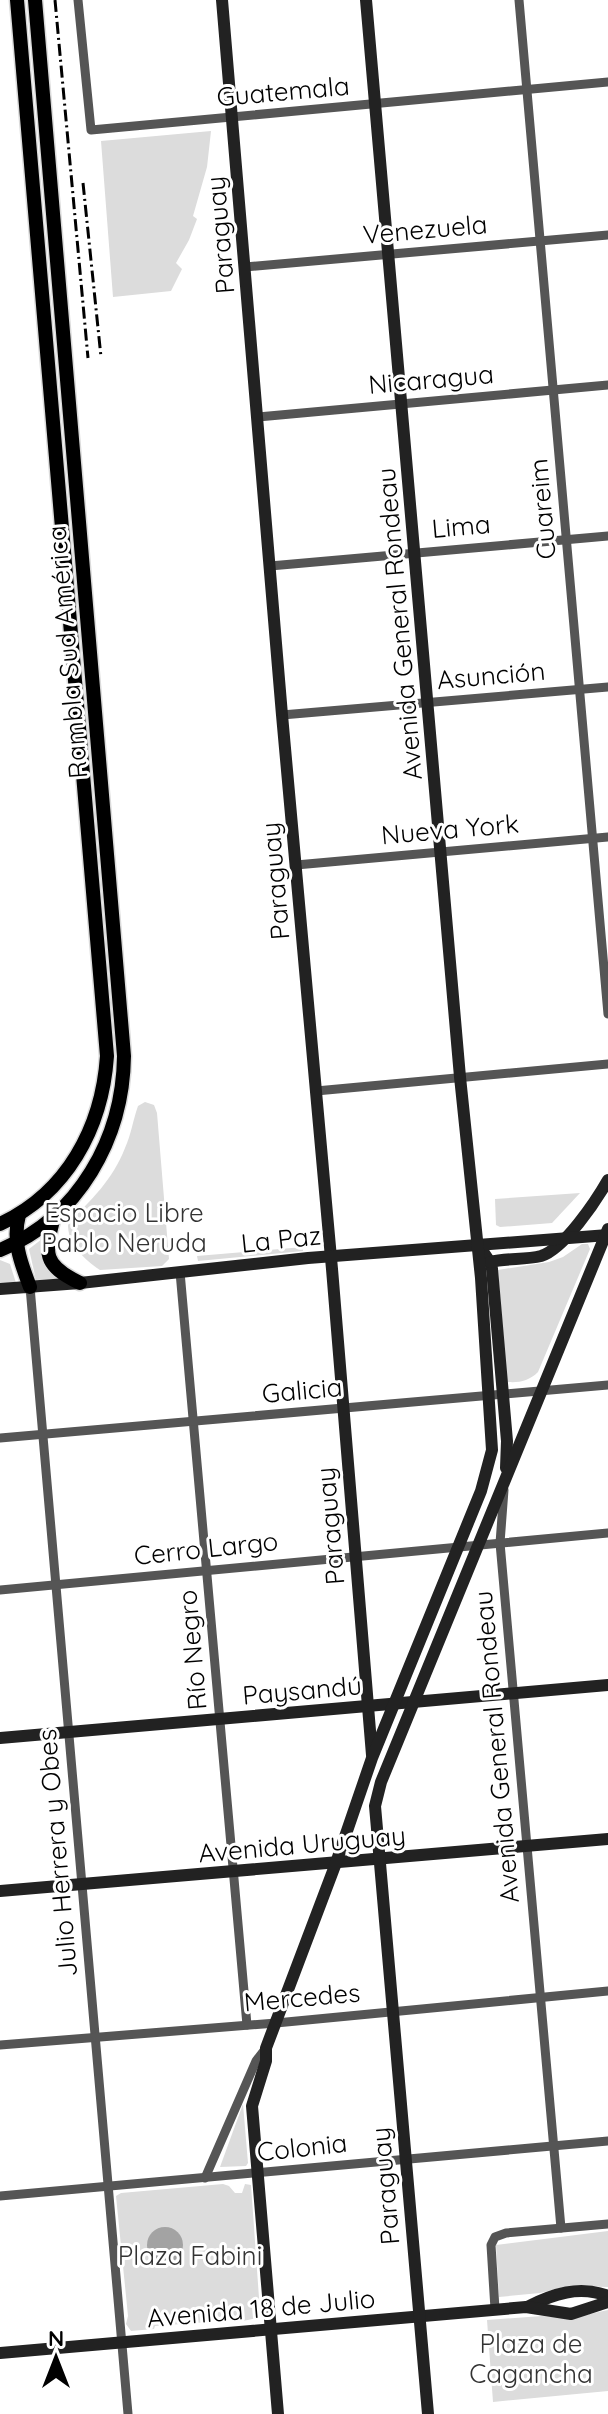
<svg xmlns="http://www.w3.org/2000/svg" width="608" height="2414" font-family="Quicksand,sans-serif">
<rect width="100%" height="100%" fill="#fff"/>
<g fill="#dcdcdc">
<polygon points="211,131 207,167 193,216 197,219 189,240 176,263 182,269 171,291 113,297 101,141"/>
<path d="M145,1102l9,3 3,8 12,146 -7,7 -62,4c-16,-11 -33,-26 -32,-47 23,-22 45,-44 57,-75 6,-13 8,-28 13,-42z"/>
<polygon points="580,1193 552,1223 500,1227 496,1225 495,1199"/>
<path d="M42,1239c-4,20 3,29 19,40l-25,1 -7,-31z"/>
<path d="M582,1244h6l2,5 -52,123c-9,9 -19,11 -31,10l-9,-112 51,-8 14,-5z"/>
<polygon points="303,1247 303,1251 198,1261 197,1256"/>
<polygon points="0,1260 10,1264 16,1283 0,1283"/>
<polygon points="243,2104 248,2163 246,2166 220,2167"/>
<polygon points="223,2184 229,2186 235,2193 242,2193 245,2184 251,2185 260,2312 257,2318 238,2322 235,2320 155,2326 154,2329 131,2331 126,2324 128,2316 116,2196 121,2193"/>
<polygon points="608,2231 608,2287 569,2286 540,2293 499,2297 496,2245"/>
<polygon points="608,2310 608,2391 493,2402 487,2320 542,2316 571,2318"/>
</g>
<circle fill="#a3a3a3" cx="165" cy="2245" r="18"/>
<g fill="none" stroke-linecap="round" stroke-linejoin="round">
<defs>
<g id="primary">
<path d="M19,1215c-7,26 2,48 11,72"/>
<path d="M54,1217c-10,37 -11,48 26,66"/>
<path d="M0,1224c67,-31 102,-96 107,-168l-90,-1056"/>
<path d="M0,1250c79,-32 123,-112 124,-194l-89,-1056"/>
</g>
</defs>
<use href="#primary" stroke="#dbdbdb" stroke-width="17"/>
<g stroke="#555" stroke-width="9">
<polyline points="78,0 91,130 608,82"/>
<polyline points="519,0 608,1014"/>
<polyline points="245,267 608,235"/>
<polyline points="258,417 608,385"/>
<polyline points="270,566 608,536"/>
<polyline points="282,715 608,687"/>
<polyline points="296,865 608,837"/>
<polyline points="316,1091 608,1064"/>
<polyline points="180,1272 247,2025"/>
<polyline points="30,1287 128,2414"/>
<polyline points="0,1438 608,1385"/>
<polyline points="504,1490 500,1543 561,2228"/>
<polyline points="0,1590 608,1533"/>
<polyline points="0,2045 276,2023 608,1991"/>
<polyline points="205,2178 256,2061 266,2048"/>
<polyline points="0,2196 608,2141"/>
<polyline points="495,2309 491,2245 495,2237 506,2233 608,2224"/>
</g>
<g stroke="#222" stroke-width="12">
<polyline points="222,0 282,715 332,1269 372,1755"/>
<polyline points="480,1247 490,1262 492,1269 507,1441 506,1468"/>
<path d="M490,1262c17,-4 35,-2 51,-6 23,-7 55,-55 67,-76"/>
<polyline points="0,1289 80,1283 308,1258 608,1235"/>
<polyline points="0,1738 608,1685"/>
<polyline points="0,1891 608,1839"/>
<path d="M527,2307c26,-13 52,-22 81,-11"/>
<polyline points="0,2353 526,2307 571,2314 608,2302"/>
<polyline points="278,2414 252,2106 266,2061 266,2048 336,1863 372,1758 481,1491 492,1450 481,1278 460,1077 366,0"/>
<polyline points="428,2414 375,1806 381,1782 608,1229"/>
</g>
<use href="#primary" stroke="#000" stroke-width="14"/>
<g stroke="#000" stroke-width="3" stroke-dasharray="12 4 2 4" stroke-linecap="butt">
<polyline points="55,0 88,358"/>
<polyline points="83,183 101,357"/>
</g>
</g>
<g text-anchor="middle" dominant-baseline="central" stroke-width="6" stroke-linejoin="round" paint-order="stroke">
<g font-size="26" fill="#000" stroke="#fff">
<text transform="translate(283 91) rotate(-5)">Guatemala</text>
<text transform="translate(425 229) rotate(-5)">Venezuela</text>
<text transform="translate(220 235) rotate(-95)">Paraguay</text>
<text transform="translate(431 379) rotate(-5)">Nicaragua</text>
<text transform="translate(542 509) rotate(-95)">Cuareim</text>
<text transform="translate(461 526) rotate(-5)">Lima</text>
<text transform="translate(399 624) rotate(-95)">Avenida General Rondeau</text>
<text transform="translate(67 652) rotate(-95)">Rambla Sud América</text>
<text transform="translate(491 675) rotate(-5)">Asunción</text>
<text transform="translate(450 829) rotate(-5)">Nueva York</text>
<text transform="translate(275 881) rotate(-95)">Paraguay</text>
<text transform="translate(281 1239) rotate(-6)">La Paz</text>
<text transform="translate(302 1390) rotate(-5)">Galicia</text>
<text transform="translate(330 1526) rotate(-95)">Paraguay</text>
<text transform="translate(206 1548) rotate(-6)">Cerro Largo</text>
<text transform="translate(192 1650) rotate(-95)">Río Negro</text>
<text transform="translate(302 1690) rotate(-5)">Paysandú</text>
<text transform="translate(496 1747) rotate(-95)">Avenida General Rondeau</text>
<text transform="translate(302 1844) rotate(-5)">Avenida Uruguay</text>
<text transform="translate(57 1853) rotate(-95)">Julio Herrera y Obes</text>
<text transform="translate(302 1997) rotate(-5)">Mercedes</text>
<text transform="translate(302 2147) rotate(-6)">Colonia</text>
<text transform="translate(385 2186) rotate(-95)">Paraguay</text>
<text transform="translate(261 2308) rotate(-5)">Avenida 18 de Julio</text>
</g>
<g font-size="26" fill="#333" stroke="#fff">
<text x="124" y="1212">Espacio Libre<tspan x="124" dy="30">Pablo Neruda</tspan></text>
<text x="190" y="2255">Plaza Fabini</text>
<text x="531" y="2343">Plaza de<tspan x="531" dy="30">Cagancha</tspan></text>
</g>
</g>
<g transform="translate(56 2358)" stroke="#ffffff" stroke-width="6" paint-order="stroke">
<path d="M0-6L14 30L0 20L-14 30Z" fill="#000000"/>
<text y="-12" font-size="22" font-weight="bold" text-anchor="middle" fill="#000000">N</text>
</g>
</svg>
